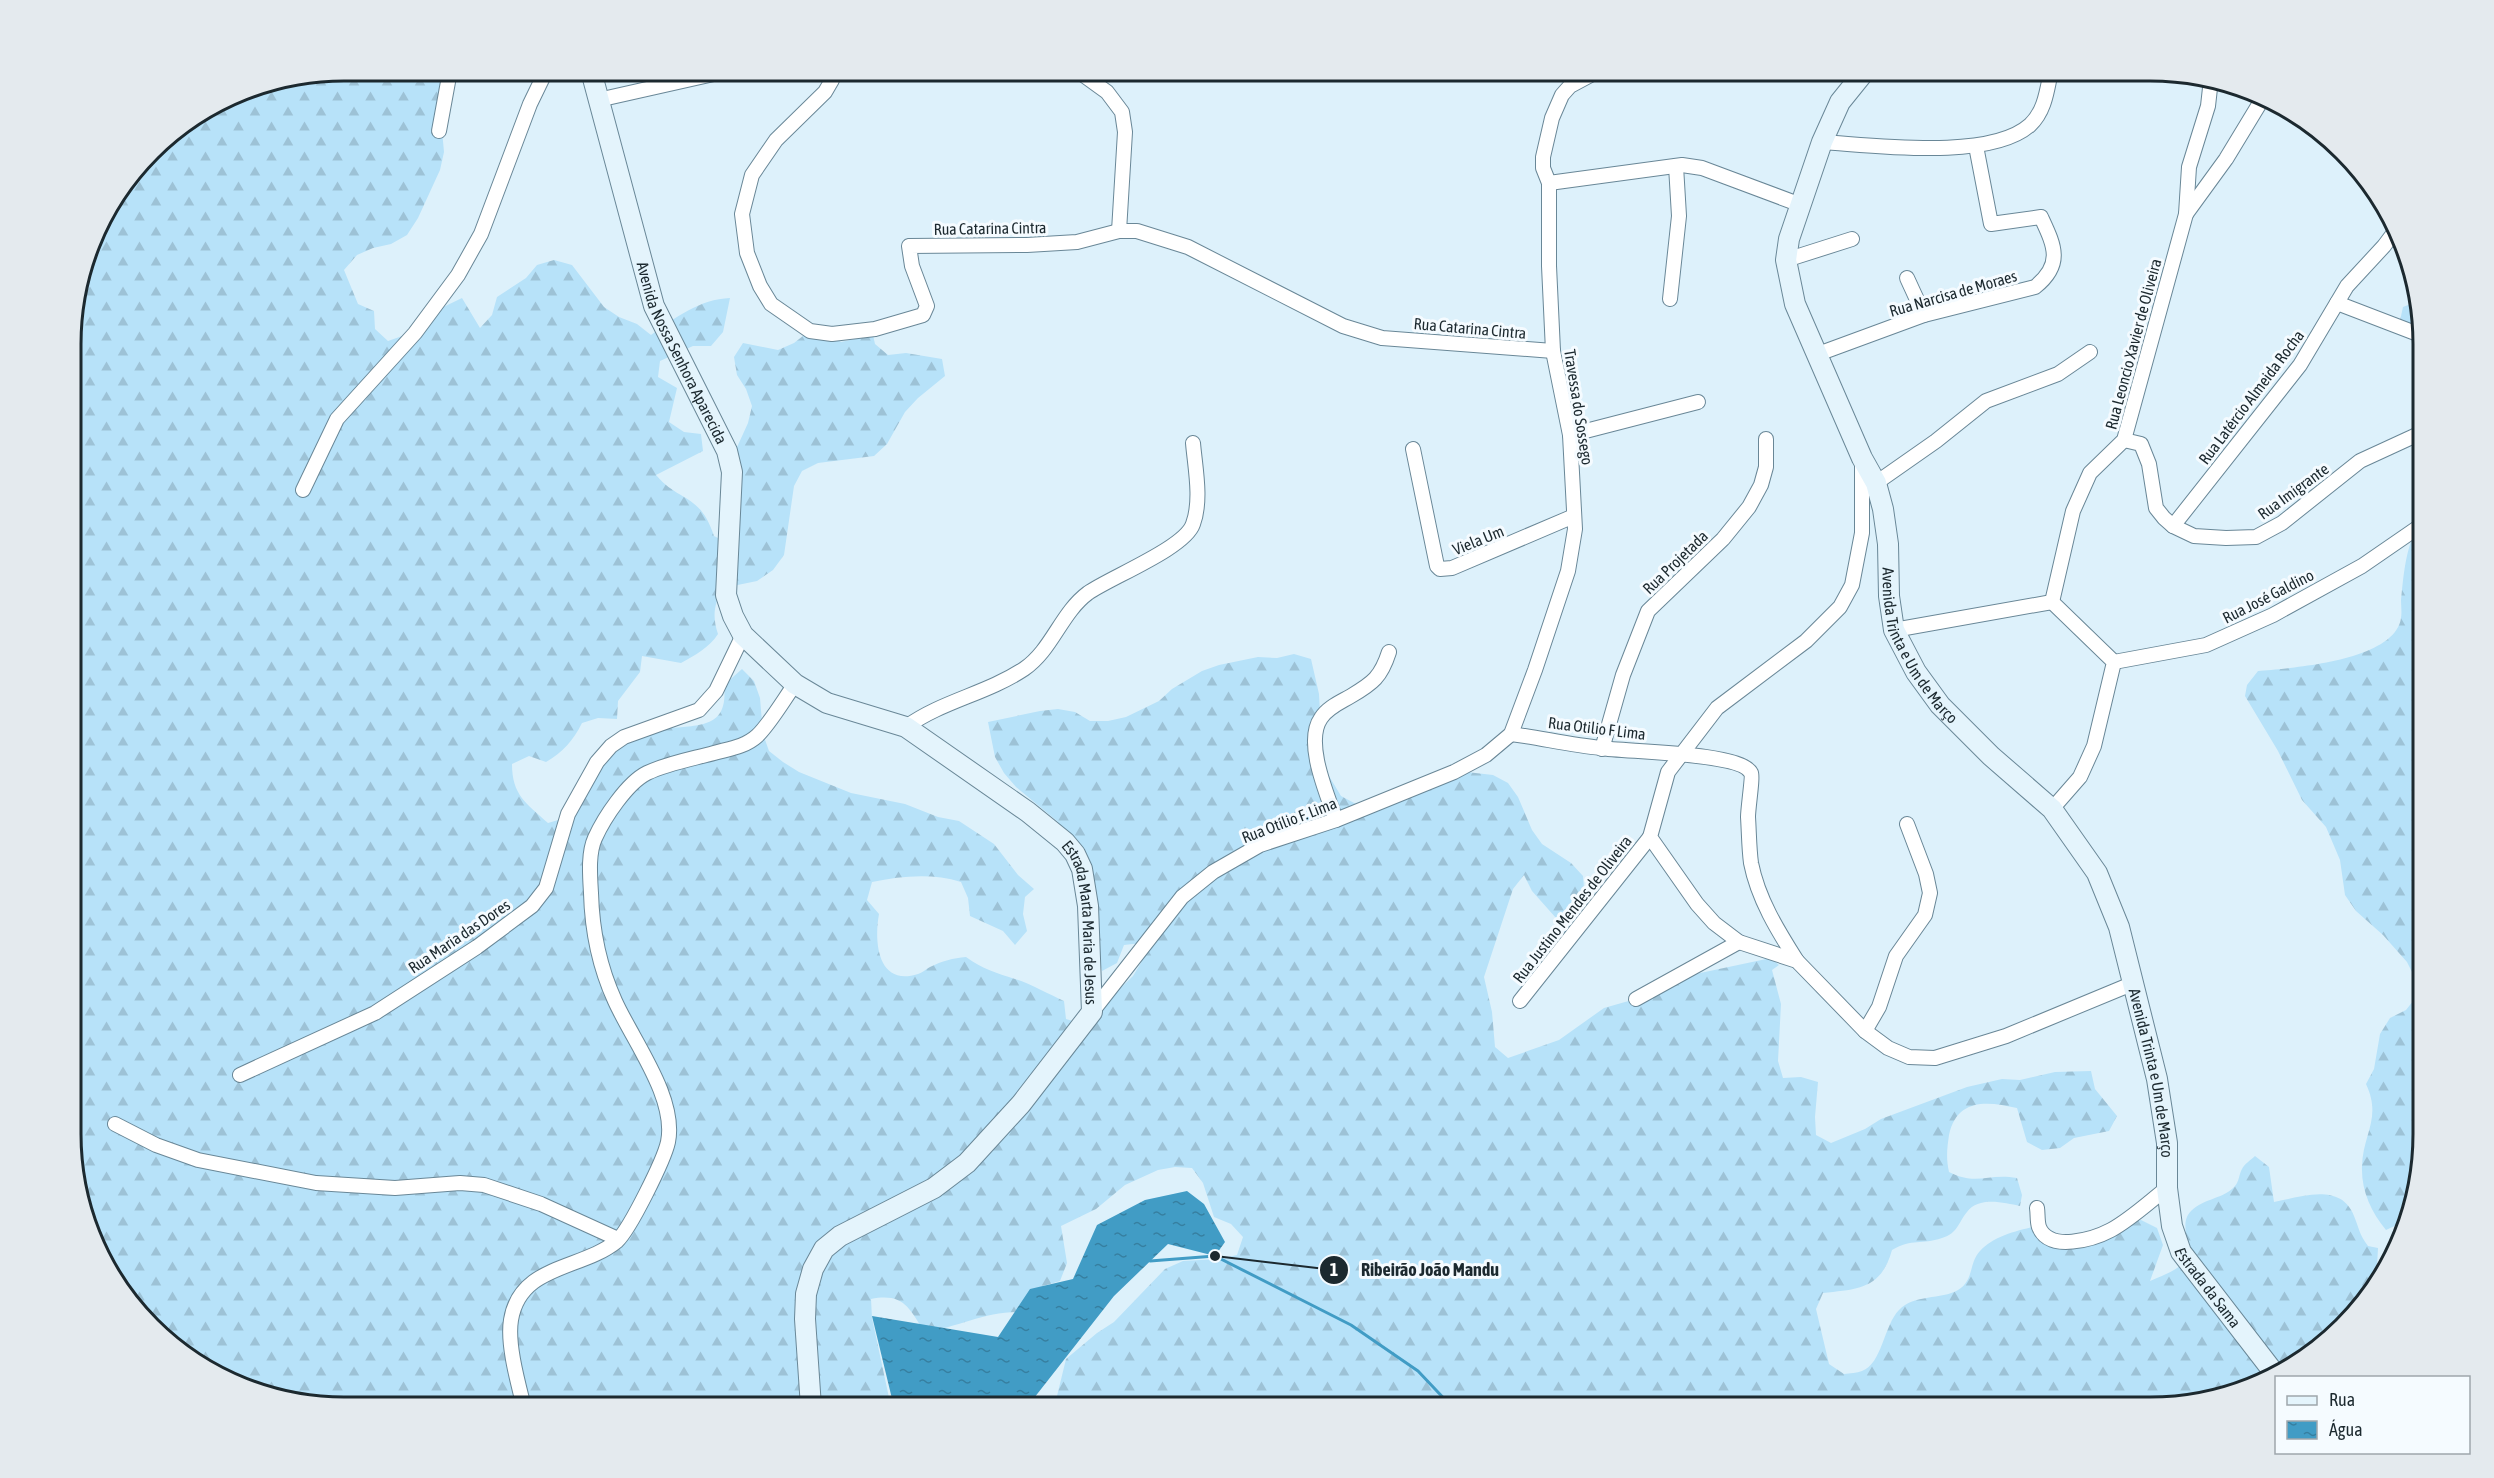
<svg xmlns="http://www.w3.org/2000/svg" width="2494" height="1478" font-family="'Asap Condensed',sans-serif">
<defs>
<pattern id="forest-firs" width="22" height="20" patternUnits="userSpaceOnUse" patternTransform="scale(1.5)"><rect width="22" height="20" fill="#b7e2f9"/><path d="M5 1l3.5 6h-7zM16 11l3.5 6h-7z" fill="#9dc2d6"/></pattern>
<pattern id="water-ripples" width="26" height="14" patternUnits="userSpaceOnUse" patternTransform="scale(1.5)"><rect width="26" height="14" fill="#419cc5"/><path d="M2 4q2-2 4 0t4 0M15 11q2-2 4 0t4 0" fill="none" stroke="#367fa0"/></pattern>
</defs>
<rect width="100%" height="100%" fill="#ddf1fb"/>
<g fill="url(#forest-firs)">
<path d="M344,71h97l-2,26 5,55 -4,18 -22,48 -11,17 -16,9 -18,4 -16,7 -13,15 14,34 16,7 1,18 13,12 17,-6 26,-22 31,-15 18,30 12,-13 5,-18 29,-19 11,-13 17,-5 18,5 32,42 15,10 18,7 14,11c24,-17 49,-36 79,-37l-7,34 -12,14h-18l-33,15 -2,16 19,11 -8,34 15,10 17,2 2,17 -47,24c24,28 44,18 58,61l16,8 3,-88 15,-33 4,-17 -6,-17 -9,-14 -3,-18 9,-14 35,7 16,-7 14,-11h18l15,10 32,-7 2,9 13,11 18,-2 36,6 3,17 -27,22 -13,14 -18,32 -13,12 -56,7 -16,8 -8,15 -10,69 -11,15 -16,11 -34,7c-9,16 -11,28 -5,46 -8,13 -24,22 -37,29l-39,-7 -2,16 -22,29 -1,18 -19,-1 -16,5c-9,18 -19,29 -36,39l-17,-6 -17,8c0,31 14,39 36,59l17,-5 48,-76c16,-4 33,-10 51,-13 32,-5 65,2 60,-44l18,-16 12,12 6,17 3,36 6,17 14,11 16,10 52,21 54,11 33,13 21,4 35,23 24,31 16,14 -9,8 -2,17 4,17 -12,14 -12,-14 -33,-15 -2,-18 -7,-16c-29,-9 -59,-6 -89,0l-5,18 12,14c-5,27 -2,73 39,60 4,-1 8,-5 12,-7 12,-6 23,-9 36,-10 17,12 30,16 49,22 16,5 33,15 49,22l2,18 17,5 50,-48 9,-15v-18l-18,2 -7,18 -15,8 -36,-131 -9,-19 -41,-34 -12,-14 -9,-16 -7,-35 52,-11 18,-2 17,3 15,9h18l18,-4 33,-16 13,-12 30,-18 17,-6 39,-8 19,1 17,-4 17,5 8,35 4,72 18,30 15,8 17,-4 85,-29 35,4 15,8 10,14 14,33 10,14 29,19 12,13 3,36 -14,9 -16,-3 -24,-27 -8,-16 -11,14 -29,88 8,35 3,35 13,11 51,-18 45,-32 35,-10 18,-2 13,-12 16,-8 85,-18 8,7 -7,5 9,34 -3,57 5,17 18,-1 17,5 -3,35 1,18 15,8 34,-14 16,-10 86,-32 35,-8 18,1 35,-8 36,-1 4,18 22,27 -8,15 -35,7 -14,10 -18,2 -15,-8 -10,-34c-30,-7 -60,-10 -68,27 -2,14 -3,23 0,37 27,14 39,1 68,6l5,17 -2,11c-16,-3 -41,-10 -53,6 -9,11 -9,21 -25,26 -21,7 -29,0 -50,12 -11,39 -33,39 -69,43l-7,16 13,55 15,10c6,-1 13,-1 18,-3 20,-7 22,-46 37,-61 15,-16 42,-10 59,-20 16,-9 11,-28 22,-39 14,-16 42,-22 62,-26l32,18 33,-16 34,-7 16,8 6,17 -13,36c9,-4 26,-10 33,-18 12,-16 -6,-38 8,-52 13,-13 33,-12 44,-25 4,-4 4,-12 7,-17 2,-5 9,-9 13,-13l14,11 5,35c27,-5 67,-20 80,14 5,12 5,18 14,30l10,2 -1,19 3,13 -37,48 -56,43 -120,36h-1117l7,-11 9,-37 31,-26 17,-11 51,-53 18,-8 36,-2 18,-4 6,-18 -12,-13 -17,-7 -11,-34 -11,-15 -17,-1 -17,3 -33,15 -29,24 -35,17 6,37 -7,18 -17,5 -26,26c-33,0 -61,16 -93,20 -15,-25 -21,-39 -53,-33l1,19 19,89h-547l-71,-9 -66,-27 -91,-85 -43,-117v-860l26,-86 64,-84 77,-48z"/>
<polygon points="2418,301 2422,323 2416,327 2399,325 2403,307"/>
<path d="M2423,517v634l-22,72 -15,7c-15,-18 -25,-40 -24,-64 1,-33 20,-48 4,-82l8,-15 6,-35 10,-16 16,-8 11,-14 -2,-18 -8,-16 -24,-27 -27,-24 -11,-16 -5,-35 -14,-33 -24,-27 -24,-49 -33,-55 2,-11 11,-14c34,-3 137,-10 143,-53 1,-6 0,-12 0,-18 3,-30 5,-57 22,-83z"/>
</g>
<polygon fill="url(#water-ripples)" points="1187,1191 1204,1204 1225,1242 1215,1256 1168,1244 1114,1296 1027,1407 894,1407 872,1316 998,1337 1030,1289 1073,1279 1097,1225 1145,1200"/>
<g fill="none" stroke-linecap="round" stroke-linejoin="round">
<polyline stroke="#419cc5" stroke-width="3" points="1150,1261 1215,1256 1351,1325 1418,1371 1452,1407"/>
<defs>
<g id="street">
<polyline points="831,71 832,80 825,92 776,140 752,175 742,214 747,253 760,286 771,304 810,331 832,334 875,329 923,315 927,306 912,266 909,246 1027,245 1077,242 1119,231 1137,231 1188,247 1343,326 1382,338 1553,351"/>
<polyline points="1078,71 1107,92 1122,112 1125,132 1119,231"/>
<polyline points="598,100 727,71"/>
<polyline points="439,131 450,71"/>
<path d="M1822,142c51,3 168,19 208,-17 15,-14 17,-35 21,-54"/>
<polyline points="1549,183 1682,165 1702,168 1801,205"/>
<polyline points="2186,214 2226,159 2263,98"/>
<polyline points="1786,260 1852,239"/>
<polyline points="1907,278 1924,315"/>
<polyline points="1670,299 1679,216 1676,166"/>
<polyline points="2337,303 2423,336"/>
<path d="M1818,354l106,-39 111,-28c29,-23 19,-42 6,-70l-50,7 -15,-78"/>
<polyline points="1570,435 1698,402"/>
<polyline points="2124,440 2141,444 2149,464 2156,508 2164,518 2173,526 2194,536 2226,538 2256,537 2282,523 2360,461 2423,432"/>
<polyline points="1413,449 1437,566 1440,569 1452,568 1574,516"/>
<polyline points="1862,460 1862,533 1852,585 1840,607 1806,641 1717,708 1668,772 1650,837 1697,904 1714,923 1739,942 1797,961 1865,1031 1888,1048 1909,1057 1935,1058 2006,1036 2134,983"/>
<polyline points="1876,483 1936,441 1986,401 2058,374 2090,352"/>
<polyline points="303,490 337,419 415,333 458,275 481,234 530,104 546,71"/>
<polyline points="2173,526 2300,365 2347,286 2384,246 2396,230"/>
<polyline points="2052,602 2073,511 2090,473 2124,440 2186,214 2189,167 2208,106 2211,79"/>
<polyline points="1894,630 2052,602"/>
<polyline points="2114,662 2206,645 2273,615 2362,566 2423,524"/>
<path d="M906,727c36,-26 80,-33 118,-58 28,-19 37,-56 64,-76 23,-16 97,-45 105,-69 9,-24 2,-57 0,-81"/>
<path d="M1511,734c30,4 60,11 90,14 24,4 140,4 150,25 2,4 -3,35 -3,44 1,15 1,31 3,46 7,36 27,68 46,98"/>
<polyline points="1602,749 1623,675 1648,611 1723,539 1749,507 1761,485 1766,467 1766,439"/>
<polyline points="2052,809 2080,777 2094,746 2114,662 2052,602"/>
<path d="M1336,820c-9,-26 -32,-78 -15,-102 7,-11 20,-16 30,-22 22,-13 30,-19 38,-44"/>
<polyline points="1636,999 1739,942"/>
<polyline points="1520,1001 1650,837"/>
<polyline points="1092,1012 1182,897 1213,872 1260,845 1336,820 1454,772 1486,755 1511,734 1535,670 1568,571 1575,529 1570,435 1553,351 1549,266 1549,183 1543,168 1543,157 1552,118 1562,95 1570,86 1598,71"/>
<polyline points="1865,1031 1879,1007 1896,956 1925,915 1930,893 1926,874 1907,824"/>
<polyline points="240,1075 375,1013 477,947 532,906 546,888 568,814 597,762 611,746 624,737 699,710 716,691 743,635"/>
<polyline points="115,1124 156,1145 198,1160 316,1183 395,1188 460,1183 484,1185 541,1204 618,1239"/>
<path d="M2037,1208c1,6 0,13 2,19 10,26 55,12 72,3 20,-11 38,-28 56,-42"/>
<path d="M524,1407c-6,-24 -17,-63 -13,-87 9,-56 71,-50 106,-79 13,-12 47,-81 51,-99 9,-44 -35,-101 -53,-141 -16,-35 -23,-70 -24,-108 -1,-17 -3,-40 4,-55 9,-20 32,-55 52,-65 21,-10 45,-14 67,-20 14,-4 31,-6 43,-17 12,-11 28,-38 38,-52"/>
</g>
<g id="secondary">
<path id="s1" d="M591,71l63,235 73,145 5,21 -6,123 7,21 10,19 52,49 32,19 79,24 122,85 37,30 10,12 7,15 6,37 4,106 -71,92 -54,59 -33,25 -94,48 -16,13 -11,20 -7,25 -1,25 6,88"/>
<path id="s2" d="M1865,71l-25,31 -18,40 -33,97 -3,21 9,44 67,154 14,25 7,26 5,35 1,52 5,34 22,42 24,33 51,51 61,53 45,64 22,54 38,152 10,64v45l5,38 9,26 94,122"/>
</g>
</defs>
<use href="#street" stroke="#698797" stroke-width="16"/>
<use href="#secondary" stroke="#698797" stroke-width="22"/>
<use href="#street" stroke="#fff" stroke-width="14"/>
<use href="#secondary" stroke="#e4f4fc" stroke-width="20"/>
</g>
<g text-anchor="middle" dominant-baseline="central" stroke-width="6" stroke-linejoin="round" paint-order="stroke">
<g font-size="16" fill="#1c292f" stroke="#f5fbff">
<text transform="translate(990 228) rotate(-1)">Rua Catarina Cintra</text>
<text transform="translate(1953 293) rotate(-16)">Rua Narcisa de Moraes</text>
<text transform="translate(1470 328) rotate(5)">Rua Catarina Cintra</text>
<text transform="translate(2133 344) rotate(-75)">Rua Leoncio Xavier de Oliveira</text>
<text stroke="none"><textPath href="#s1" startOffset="297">Avenida Nossa Senhora Aparecida</textPath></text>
<text transform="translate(2251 397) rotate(-53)">Rua Latércio Almeida Rocha</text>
<text transform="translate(1579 407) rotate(81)">Travessa do Sossego</text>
<text transform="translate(2293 491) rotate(-36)">Rua Imigrante</text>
<text transform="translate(1478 540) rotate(-22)">Viela Um</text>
<text transform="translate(1675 562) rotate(-44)">Rua Projetada</text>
<text transform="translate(2268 596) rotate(-27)">Rua José Galdino</text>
<text stroke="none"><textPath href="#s2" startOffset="621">Avenida Trinta e Um de Março</textPath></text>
<text transform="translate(1597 728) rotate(7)">Rua Otilio F Lima</text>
<text transform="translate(1289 820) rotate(-21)">Rua Otílio F. Lima</text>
<text transform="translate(1572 909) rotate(-52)">Rua Justino Mendes de Oliveira</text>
<text stroke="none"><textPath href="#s1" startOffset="1066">Estrada Marta Maria de Jesus</textPath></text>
<text transform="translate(459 936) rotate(-34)">Rua Maria das Dores</text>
<text stroke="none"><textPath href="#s2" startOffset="1125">Avenida Trinta e Um de Março</textPath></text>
<text stroke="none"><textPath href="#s2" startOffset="1352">Estrada da Sama</textPath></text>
</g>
</g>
<path d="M0 0H2494V1478H0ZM344 81H2150A263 263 0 0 1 2413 344V1134A263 263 0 0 1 2150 1397H344A263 263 0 0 1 81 1134V344A263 263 0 0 1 344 81Z" fill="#e4eaee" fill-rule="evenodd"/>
<path fill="none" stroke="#1c292f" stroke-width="3" d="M344 81H2150A263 263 0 0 1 2413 344V1134A263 263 0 0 1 2150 1397H344A263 263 0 0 1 81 1134V344A263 263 0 0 1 344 81Z"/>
<path fill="none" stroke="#1c292f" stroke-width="2" d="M1215 1256L1334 1270"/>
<g fill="#1c292f" stroke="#f5fbff" stroke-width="2">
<circle cx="1215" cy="1256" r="6"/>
<circle cx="1334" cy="1270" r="15"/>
</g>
<g font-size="18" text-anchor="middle" font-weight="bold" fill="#fff">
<text x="1334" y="1276">1</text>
</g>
<g font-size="18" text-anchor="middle" font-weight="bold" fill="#1c292f" stroke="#f5fbff" stroke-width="6" stroke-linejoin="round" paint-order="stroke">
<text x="1430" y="1276">Ribeirão João Mandu</text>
</g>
<rect x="2275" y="1376" width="195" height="78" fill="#f5fbff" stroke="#9ea7ac" stroke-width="1.5"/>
<rect x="2287" y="1396" width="30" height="9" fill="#e4f4fc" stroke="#9ea7ac" stroke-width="1.5"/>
<text x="2329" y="1406" font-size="18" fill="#1c292f">Rua</text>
<rect x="2287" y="1421" width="30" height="18" fill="url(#water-ripples)" stroke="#9ea7ac" stroke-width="1.5"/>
<text x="2329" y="1436" font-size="18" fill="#1c292f">Água</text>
</svg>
